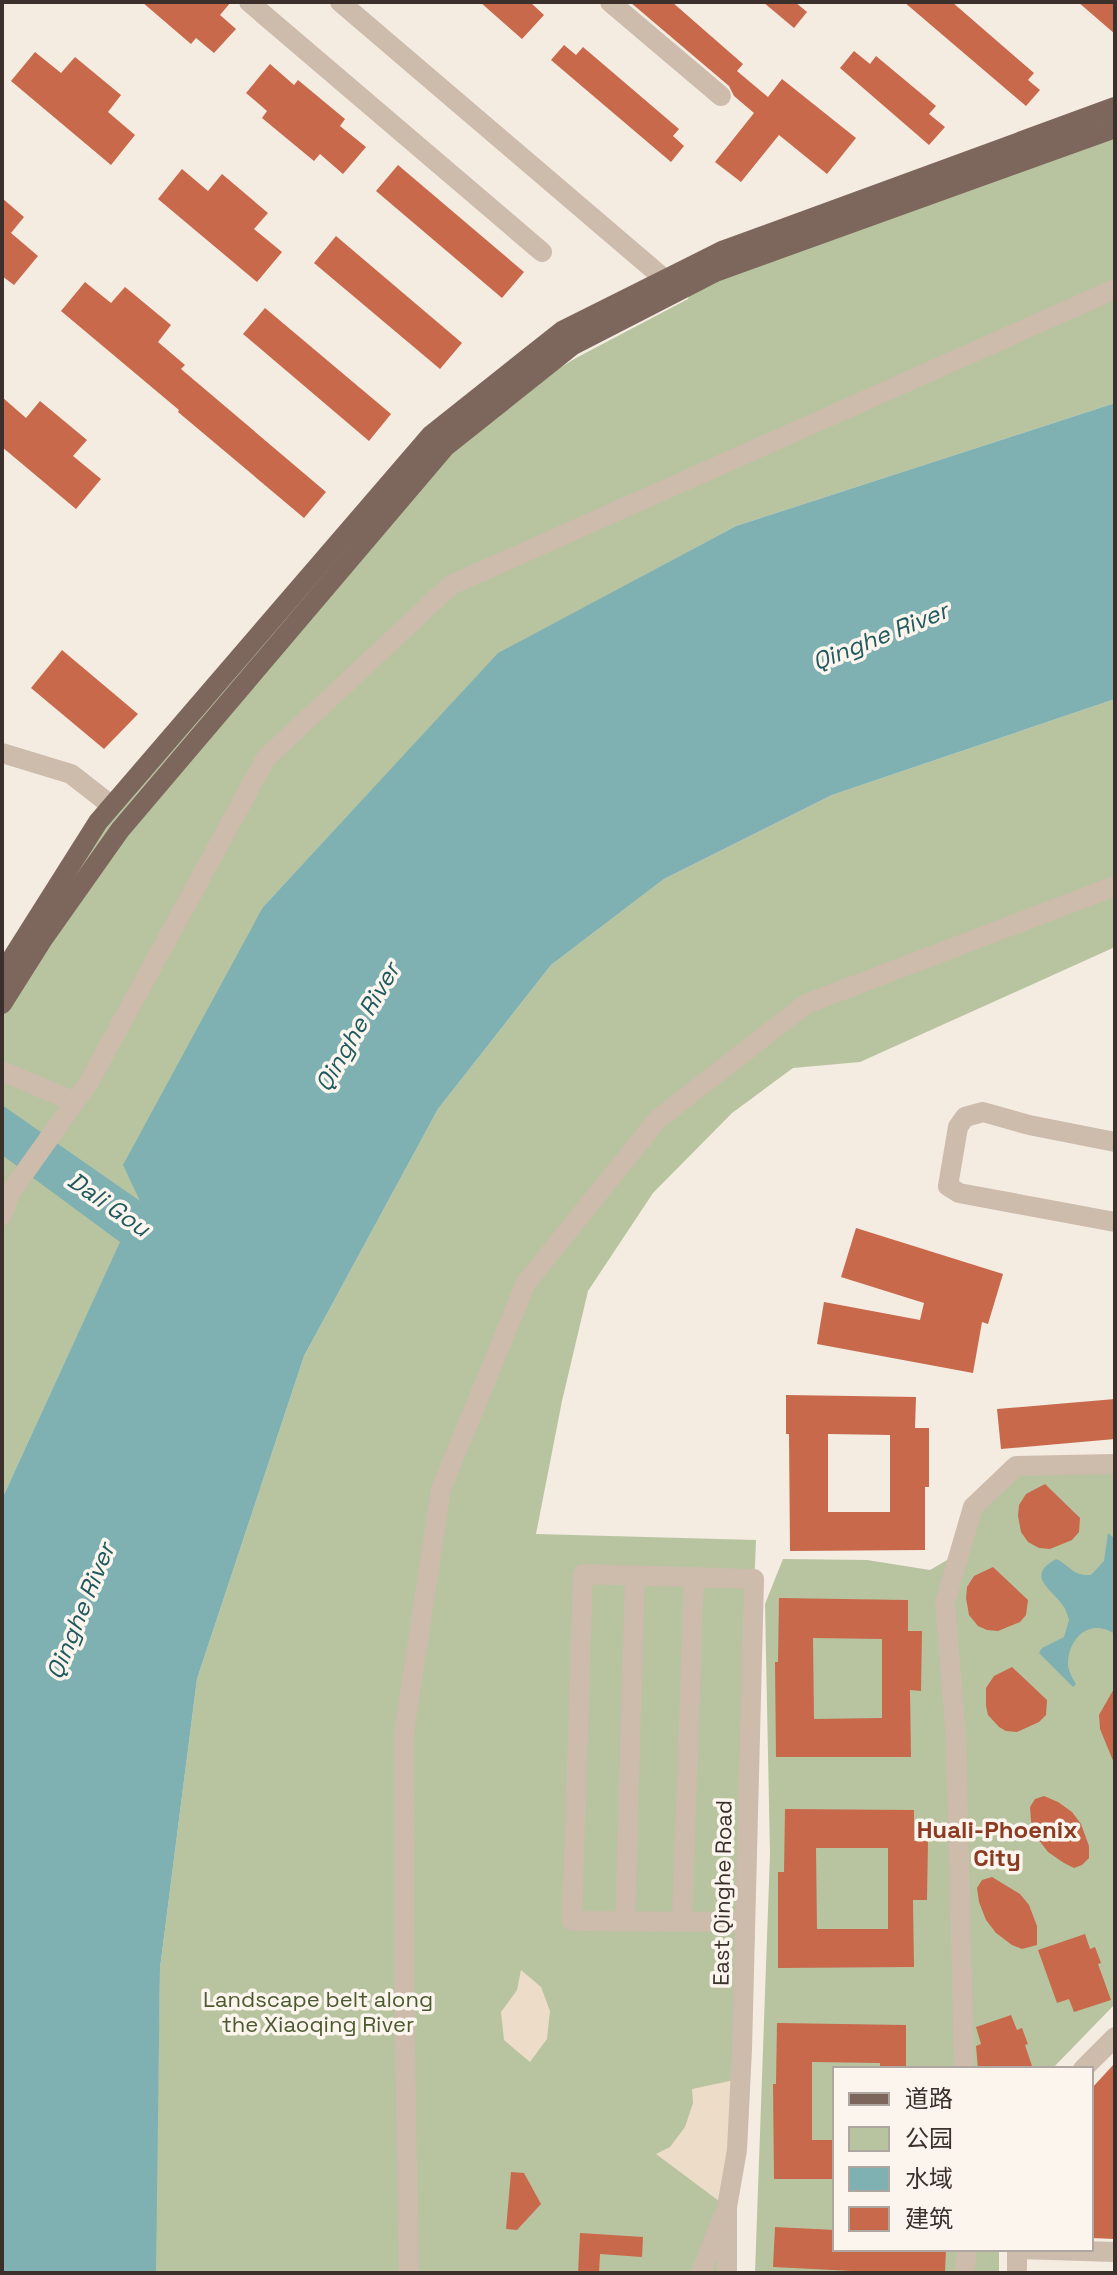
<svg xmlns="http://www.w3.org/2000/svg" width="1117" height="2275" font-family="'Space Grotesk','Noto Sans SC',sans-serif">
<rect width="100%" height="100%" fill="#f4ebe1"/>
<g fill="#b8c4a0">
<polygon points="1115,115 1115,403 736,526 498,654 263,907 141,1202 121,1241 2,1499 2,993 106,827 439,441 576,358 688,299 695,274"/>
<polygon points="1115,699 1115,947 860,1062 793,1068 732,1113 653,1193 588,1291 562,1401 536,1534 756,1540 727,2273 155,2273 160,1968 197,1679 304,1356 438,1109 551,965 664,879 832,795"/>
<polygon points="1115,1464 1115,2004 1052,2069 835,2069 835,2249 999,2249 999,2273 755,2273 770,1854 765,1604 783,1559 867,1560 930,1570 959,1553 973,1507 1016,1466"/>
</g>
<g fill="#ecdcc8">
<polygon points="521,1970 541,1987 550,2011 547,2039 530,2062 504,2040 501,2012 517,1990"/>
<polygon points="739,2079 727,2207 656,2154 670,2147 685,2127 693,2103 692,2089"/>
</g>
<g fill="#7fb0b2">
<polygon points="1115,403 1115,699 832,795 664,879 551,965 438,1109 304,1356 197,1679 160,1968 156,2273 2,2273 2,1499 120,1242 2,1155 2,1105 140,1201 123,1165 263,907 498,653 736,526"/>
<path d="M1108,1533l7,6v95c-25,-17 -48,4 -47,32 1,6 5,13 8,18l-3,3 -34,-34 3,-5 22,-11 5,-17c0,-1 -4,-12 -5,-13 -11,-18 -40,-30 -8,-48 15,7 16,17 35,16l13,-14z"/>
</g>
<g fill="#c8694b" fill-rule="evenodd">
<polygon points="142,2 231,2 220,15 236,29 214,53 196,38 191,44"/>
<polygon points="480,2 530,2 544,15 522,39"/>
<polygon points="630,2 672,2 743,64 737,71 768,97 782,79 856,138 827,174 779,135 741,182 715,162 754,113 734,96 729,86"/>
<polygon points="763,2 795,2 807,12 794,28"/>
<polygon points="904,2 952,2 1034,73 1028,80 1040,90 1026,106"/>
<polygon points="1078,2 1115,2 1115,34"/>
<polygon points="564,45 576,55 583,47 679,129 673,136 684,146 671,162 551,60"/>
<polygon points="854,51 870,64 876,56 936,106 929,114 945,127 929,145 840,68"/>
<polygon points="35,52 61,73 75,57 121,95 108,112 135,135 111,165 11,81"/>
<polygon points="270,64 294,85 298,80 345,119 340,126 366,147 343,174 320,154 314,161 262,118 267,111 246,93"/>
<polygon points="398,165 524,272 502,298 376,191"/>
<polygon points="182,169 208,191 222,174 268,213 254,229 282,252 257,282 158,199"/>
<polygon points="2,198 24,217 11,233 38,256 14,285 2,276"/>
<polygon points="336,236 462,343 440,369 314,263"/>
<polygon points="85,282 111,303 125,287 171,325 158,342 185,365 181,369 326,492 304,518 178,412 179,410 61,311"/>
<polygon points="265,308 391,414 369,441 243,334"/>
<polygon points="2,397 26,418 40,401 87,440 73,456 101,479 76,509 2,447"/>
<polygon points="62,650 138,714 104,749 31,688"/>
<polygon points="856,1228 1003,1274 988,1324 982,1322 973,1373 817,1344 824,1302 920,1320 924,1303 841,1277"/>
<path d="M786,1395l130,2 -1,31h14v59h-4v63l-135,1 -1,-117h-3zM828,1434l62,1v77h-62z"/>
<polygon points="1115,1399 1115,1439 1001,1449 997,1409"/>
<polygon points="1045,1484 1080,1518 1079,1532 1072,1540 1050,1549 1039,1548 1028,1542 1021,1532 1018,1516 1019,1505 1026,1494"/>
<polygon points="993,1567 1028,1600 1026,1615 1020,1622 998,1631 987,1630 978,1626 969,1615 966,1598 967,1587 974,1576"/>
<path d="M779,1598l129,2v31h14l-1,60 -11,-1 1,67h-135l-1,-95h3zM813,1638l69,1v79l-68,1z"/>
<polygon points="1012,1667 1047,1700 1046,1715 1039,1722 1017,1732 1006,1731 999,1727 988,1715 986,1706 986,1688 994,1676"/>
<polygon points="1115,1687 1115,1763 1114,1763 1100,1729 1099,1715"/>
<polygon points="1044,1796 1058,1802 1072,1812 1081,1824 1089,1846 1089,1858 1082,1865 1074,1868 1064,1863 1048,1852 1038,1839 1031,1821 1030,1807 1035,1799"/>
<path d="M785,1809l129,1v31h14l-1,59h-14l1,67 -136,1v-96h6zM816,1848h72v81h-71z"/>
<polygon points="992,1877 1020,1894 1029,1905 1037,1926 1037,1945 1022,1949 1012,1945 996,1933 986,1920 979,1902 977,1888 982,1880"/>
<polygon points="1085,1934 1090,1949 1095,1947 1101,1963 1098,1964 1111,2000 1074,2012 1069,1999 1057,2003 1038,1950"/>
<polygon points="1011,2015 1017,2030 1022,2028 1028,2044 1025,2045 1033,2069 978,2069 976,2046 981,2044 976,2027"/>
<polygon points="777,2023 906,2025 906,2069 880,2069 880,2063 812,2062 812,2140 835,2140 835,2179 774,2179 773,2084 776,2084"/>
<polygon points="1115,2063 1115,2239 1091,2238 1091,2089"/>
<polygon points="511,2172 524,2173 541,2204 517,2230 506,2229"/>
<polygon points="775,2227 835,2230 835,2249 946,2249 945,2273 892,2273 773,2267"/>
<polygon points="580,2233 643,2237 642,2257 600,2254 599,2273 578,2273"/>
</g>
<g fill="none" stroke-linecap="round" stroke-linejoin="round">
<g stroke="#cdbbac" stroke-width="20">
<polyline points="249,2 542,252"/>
<polyline points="340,2 675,288"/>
<polyline points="610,2 721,96"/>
<polyline points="2,753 71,774 112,806"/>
<polyline points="2,1071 75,1102"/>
<polyline points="1115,1142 1029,1125 983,1112 965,1117 958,1127 948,1186 959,1193 1115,1222"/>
<polyline points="2,1216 10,1193 89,1082 266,758 451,585 1115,289"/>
<polyline points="625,1921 635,1576"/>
<polyline points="682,1921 694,1577"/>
<polyline points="964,2069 956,1737 945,1603 973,1507 1016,1466 1115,1464"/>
<polyline points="1083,2069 1115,2037"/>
<polyline points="1019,2249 1115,2252"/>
<polyline points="409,2273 405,2047 404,1733 441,1489 526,1283 658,1119 806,1004 1115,886"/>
<polyline points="701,2273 722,2218"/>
<polyline points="727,2273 727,2207 737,2150 742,2049 754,1579 583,1574 572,1921 745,1922"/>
<polyline points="964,2273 967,2249"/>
<polyline points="1017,2273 1017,2249"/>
</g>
<g stroke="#7d675c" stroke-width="20">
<polyline points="2,974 98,822 431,435 562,331 722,251 1115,107"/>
<polyline points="2,1004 43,939 120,830 445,447 573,345 715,272 1115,128"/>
</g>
</g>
<g text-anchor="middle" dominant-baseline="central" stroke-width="7" stroke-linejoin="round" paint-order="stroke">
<g font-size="22" fill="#3b302b" stroke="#fbf5ee">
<text transform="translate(722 1893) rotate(-89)">East Qinghe Road</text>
</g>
<g font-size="22" fill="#4a5a2e" stroke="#fbf5ee">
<text x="318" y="1999">Landscape belt along<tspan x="318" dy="25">the Xiaoqing River</tspan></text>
</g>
<g font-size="24" font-style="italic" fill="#1f5a5e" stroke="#fbf5ee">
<text transform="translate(880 636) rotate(-22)">Qinghe River</text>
<text transform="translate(357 1027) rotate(-60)">Qinghe River</text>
<text transform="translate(109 1204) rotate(35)">Dali Gou</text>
<text transform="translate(80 1611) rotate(-68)">Qinghe River</text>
</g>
<g font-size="24" font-weight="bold" fill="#8c3b22" stroke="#fbf5ee">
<text x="997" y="1829">Huali-Phoenix<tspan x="997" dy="28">City</tspan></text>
</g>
</g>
<rect width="1117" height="2275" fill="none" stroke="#3b302b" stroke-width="8"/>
<rect x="833" y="2067" width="260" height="184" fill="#fbf5ee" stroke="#aea6a0" stroke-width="2"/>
<rect x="849" y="2093" width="40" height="12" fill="#7d675c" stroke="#aea6a0" stroke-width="2"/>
<text x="905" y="2107" font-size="24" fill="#3b302b">道路</text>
<rect x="849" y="2127" width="40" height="24" fill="#b8c4a0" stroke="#aea6a0" stroke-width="2"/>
<text x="905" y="2147" font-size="24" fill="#3b302b">公园</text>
<rect x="849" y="2167" width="40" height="24" fill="#7fb0b2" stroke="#aea6a0" stroke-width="2"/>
<text x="905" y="2187" font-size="24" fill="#3b302b">水域</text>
<rect x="849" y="2207" width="40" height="24" fill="#c8694b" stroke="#aea6a0" stroke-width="2"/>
<text x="905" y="2227" font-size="24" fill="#3b302b">建筑</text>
</svg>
